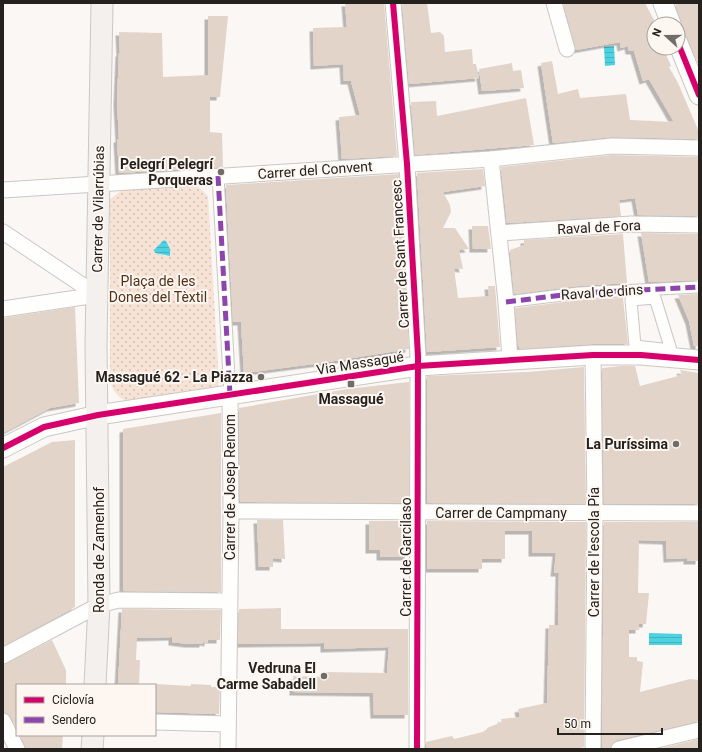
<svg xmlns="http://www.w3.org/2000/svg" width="702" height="752" font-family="Roboto,sans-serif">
<defs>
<pattern id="grass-dots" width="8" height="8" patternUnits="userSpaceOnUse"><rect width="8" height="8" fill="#f7e3d6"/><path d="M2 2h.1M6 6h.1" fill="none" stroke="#d4c2b7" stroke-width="1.8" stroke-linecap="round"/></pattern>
<pattern id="water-rules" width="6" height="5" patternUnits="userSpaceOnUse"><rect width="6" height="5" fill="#4cd2e0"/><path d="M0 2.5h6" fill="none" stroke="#42b4c0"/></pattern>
<filter id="shadow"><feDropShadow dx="-3.5" dy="3.5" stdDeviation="0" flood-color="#0004"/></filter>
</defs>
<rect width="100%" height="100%" fill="#fbf7f4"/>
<path fill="url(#grass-dots)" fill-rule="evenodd" d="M195,184l13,12 11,187 -2,4 -86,15c-13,-3 -18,-10 -21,-22v-181l14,-10zM164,240l2,1 4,8 -3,7 -12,-3z"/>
<g fill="url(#water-rules)">
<polygon points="614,46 615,65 605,66 604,47"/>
<polygon points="164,240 166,241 170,249 170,256 155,253 154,250"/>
<polygon points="649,633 682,634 682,645 649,645"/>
</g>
<g fill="#e3d4c9" filter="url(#shadow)">
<polygon points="345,3 384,3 397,156 342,159 339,117 360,115 351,81 344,81 343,64 314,66 313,28 347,27"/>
<polygon points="402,3 427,3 431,33 440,32 444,36 445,52 472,49 473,64 476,64 479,78 409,84"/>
<polygon points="563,3 645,3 654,20 654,48 663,48 671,66 669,67 678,83 699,132 699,139 612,137 553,143 541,63 552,61 558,94 578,89 580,98 626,94 630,120 674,122 649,79 643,81 634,51 629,51 628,46 621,48 620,42 576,50"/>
<polygon points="675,3 699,3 699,66 688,39 681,33 681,20"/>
<polygon points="208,16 228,16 220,97 210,97 210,132 222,133 223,167 119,173 117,139 119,139 117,102 119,53 120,53 119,32 162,33 163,77 208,75"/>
<polygon points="512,63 513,71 521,70 524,88 482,91 479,69"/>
<polygon points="526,98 534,145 415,155 411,102 436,101 437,116"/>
<polygon points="612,155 699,157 699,216 638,215 635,198 619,200 621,216 507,223 501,167"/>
<polygon points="483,169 485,186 443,192 450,205 451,212 443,228 455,228 469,249 459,250 463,269 454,268 458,298 489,296 488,286 495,286 500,347 427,352 417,173"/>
<polygon points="399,174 409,349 321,363 244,373 241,322 233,322 226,185"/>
<polygon points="472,226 488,226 491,249 473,249"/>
<polygon points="641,233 699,234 699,280 649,282"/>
<polygon points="623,234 627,283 578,286 514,294 510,250 524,245 524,240"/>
<polygon points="699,294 699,346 694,346 689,321 678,295"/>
<polygon points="623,298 628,344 592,344 520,349 518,345 515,308 580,300"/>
<polygon points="75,307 79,403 50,408 3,433 3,318"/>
<polygon points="621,366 635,366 640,386 682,375 680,370 699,373 699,504 604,504 602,368"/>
<polygon points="584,367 586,504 427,503 427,376 528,372"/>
<polygon points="409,382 409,503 240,502 239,408 347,389"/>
<polygon points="221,413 221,592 123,591 123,429"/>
<polygon points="75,440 75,607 3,646 3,467 52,442"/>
<polygon points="257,520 283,520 285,559 273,558 273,567 259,567"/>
<polygon points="369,521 409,521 408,557 380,557 380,550 369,550"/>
<polygon points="427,521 586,522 584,747 576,749 426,749 426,742 452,736 454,739 487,731 487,728 502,722 501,719 520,717 518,709 547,703 549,625 558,625 559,573 554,573 556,553 532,553 532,531 505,531 505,559 482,559 482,569 427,569"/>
<polygon points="604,522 699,522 699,561 687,561 687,558 667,559 666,541 639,540 638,593 649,593 646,624 639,624 639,630 629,630 629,657 637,657 637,661 643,662 640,692 690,679 699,680 699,721 617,740 613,743 610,749 602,749"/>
<polygon points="281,608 281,629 408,629 408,715 374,715 373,693 293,692 293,676 323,677 323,672 387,673 389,647 324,649 324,643 238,644 239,609"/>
<polygon points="122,609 221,610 220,640 208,640 208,643 203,642 203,644 188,644 172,642 172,637 137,638 136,660 140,660 139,685 118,685"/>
<polygon points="52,640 66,670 66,685 17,685 17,729 11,717 3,712 3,665"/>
<polygon points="155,684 191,686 191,684 211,685 211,687 220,687 219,714 155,712"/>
<polygon points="20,735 63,735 62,749 26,749"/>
<polygon points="699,739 699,749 658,749"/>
</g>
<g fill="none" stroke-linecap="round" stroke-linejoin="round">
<defs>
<g id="pedestrian">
<polyline points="218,176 230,395"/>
<polygon points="655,298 671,350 635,346 631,300"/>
<polyline points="506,302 579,293 699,287"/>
</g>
<g id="minor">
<polyline points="393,3 407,164 418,356 417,749"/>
<polyline points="554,3 567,49"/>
<polyline points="491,159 506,302 510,360"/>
<polyline points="3,190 491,159 612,146 699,148"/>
<polyline points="3,232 97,295"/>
<polyline points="499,233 631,224 699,225"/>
<polyline points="3,309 97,295"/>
<polyline points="593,355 595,512 593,749"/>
<polyline points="231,511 699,513"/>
<polyline points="3,656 99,605 119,600 229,601"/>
<polyline points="3,721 17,749"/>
<polyline points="155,722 228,724"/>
<polyline points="228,749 231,511 230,395"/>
<polyline points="619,749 699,730"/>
</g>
<g id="tertiary">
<polyline points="663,3 671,24"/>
<polyline points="678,43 699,95"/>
<polyline points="3,448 44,427 98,415 418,366 593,355 641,355 699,360"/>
</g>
<g id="secondary">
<polyline points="95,685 99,605 96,345 102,3"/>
<polyline points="92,749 93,735"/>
</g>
</defs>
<use href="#pedestrian" stroke="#cbc7c4" stroke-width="13"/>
<use href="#minor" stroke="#cbc7c4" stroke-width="17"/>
<use href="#tertiary" stroke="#cbc7c4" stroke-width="21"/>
<use href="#secondary" stroke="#cbc7c4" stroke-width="23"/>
<use href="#pedestrian" stroke="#fefefd" stroke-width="11"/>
<use href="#minor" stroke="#fefefd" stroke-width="15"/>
<use href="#tertiary" stroke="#fefefd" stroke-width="19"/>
<use href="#secondary" stroke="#f4f0ed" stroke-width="21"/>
<g stroke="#8e44ad" stroke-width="5" stroke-dasharray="10 5" stroke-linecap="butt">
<polyline points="218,176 230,395"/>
<polyline points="506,302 579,293 699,287"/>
</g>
<defs>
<g id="cycleway">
<polyline points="393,3 407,164 418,356 417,749"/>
<polyline points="678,43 699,95"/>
<polyline points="3,448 44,427 98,415 418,366 593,355 641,355 699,360"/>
</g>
</defs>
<use href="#cycleway" stroke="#fef6f1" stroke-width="8"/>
<use href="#cycleway" stroke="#d6006c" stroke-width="6"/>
</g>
<g fill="#6f6c69" stroke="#fef6f1" stroke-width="1.5">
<circle cx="221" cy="172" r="4"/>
<circle cx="261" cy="377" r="4"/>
<rect x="347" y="380" width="8" height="8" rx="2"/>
<circle cx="676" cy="444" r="4"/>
<circle cx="324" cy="676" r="4"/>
</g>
<g text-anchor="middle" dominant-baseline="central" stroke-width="4" stroke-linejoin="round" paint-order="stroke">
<g font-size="14" font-weight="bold" fill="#24211e" stroke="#fef6f1" text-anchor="end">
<text x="213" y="164">Pelegrí Pelegrí<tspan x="213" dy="16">Porqueras</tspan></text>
<text x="253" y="377">Massagué 62 - La Piazza</text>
<text x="351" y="399" text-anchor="middle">Massagué</text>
<text x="668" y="444">La Puríssima</text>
<text x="316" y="668">Vedruna El<tspan x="316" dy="16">Carme Sabadell</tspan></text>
</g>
<g font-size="14" fill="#24211e" stroke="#fef6f1">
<text transform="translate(315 170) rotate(-4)">Carrer del Convent</text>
<text transform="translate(98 209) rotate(-89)">Carrer de Vilarrúbias</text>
<text transform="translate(599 227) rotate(-3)">Raval de Fora</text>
<text transform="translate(400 254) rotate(-93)">Carrer de Sant Francesc</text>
<text transform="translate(602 292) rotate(-4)">Raval de dins</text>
<text transform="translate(360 363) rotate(-9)">Via Massagué</text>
<text transform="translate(230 487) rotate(-90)">Carrer de Josep Renom</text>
<text x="501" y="513">Carrer de Campmany</text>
<text transform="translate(99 550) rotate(-90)">Ronda de Zamenhof</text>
<text transform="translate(594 552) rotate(-90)">Carrer de l'escola Pía</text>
<text transform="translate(406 557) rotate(-90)">Carrer de Garcilaso</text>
</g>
<g font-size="14" fill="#533116" stroke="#fef6f1">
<text x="158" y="281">Plaça de les<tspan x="158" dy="16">Dones del Tèxtil</tspan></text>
</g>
</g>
<rect width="702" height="752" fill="none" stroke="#24211e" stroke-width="8"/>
<rect x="16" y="684" width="140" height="52" fill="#fef6f1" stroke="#a7a19d"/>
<rect x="24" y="697" width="20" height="6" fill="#d6006c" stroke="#a7a19d"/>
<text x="52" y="704" font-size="12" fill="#24211e">Ciclovía</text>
<rect x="24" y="717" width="20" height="6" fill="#8e44ad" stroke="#a7a19d"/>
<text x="52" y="724" font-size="12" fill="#24211e">Sendero</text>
<g transform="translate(666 36) rotate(291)"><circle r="19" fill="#fef6f1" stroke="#a7a19d"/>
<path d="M0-3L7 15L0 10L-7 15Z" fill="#6f6c69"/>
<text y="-6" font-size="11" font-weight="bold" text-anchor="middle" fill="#24211e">N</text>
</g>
<path d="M558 728v6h104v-6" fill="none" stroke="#24211e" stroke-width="2"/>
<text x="564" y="728" font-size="12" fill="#24211e" stroke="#fef6f1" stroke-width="3" paint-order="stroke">50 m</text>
</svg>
